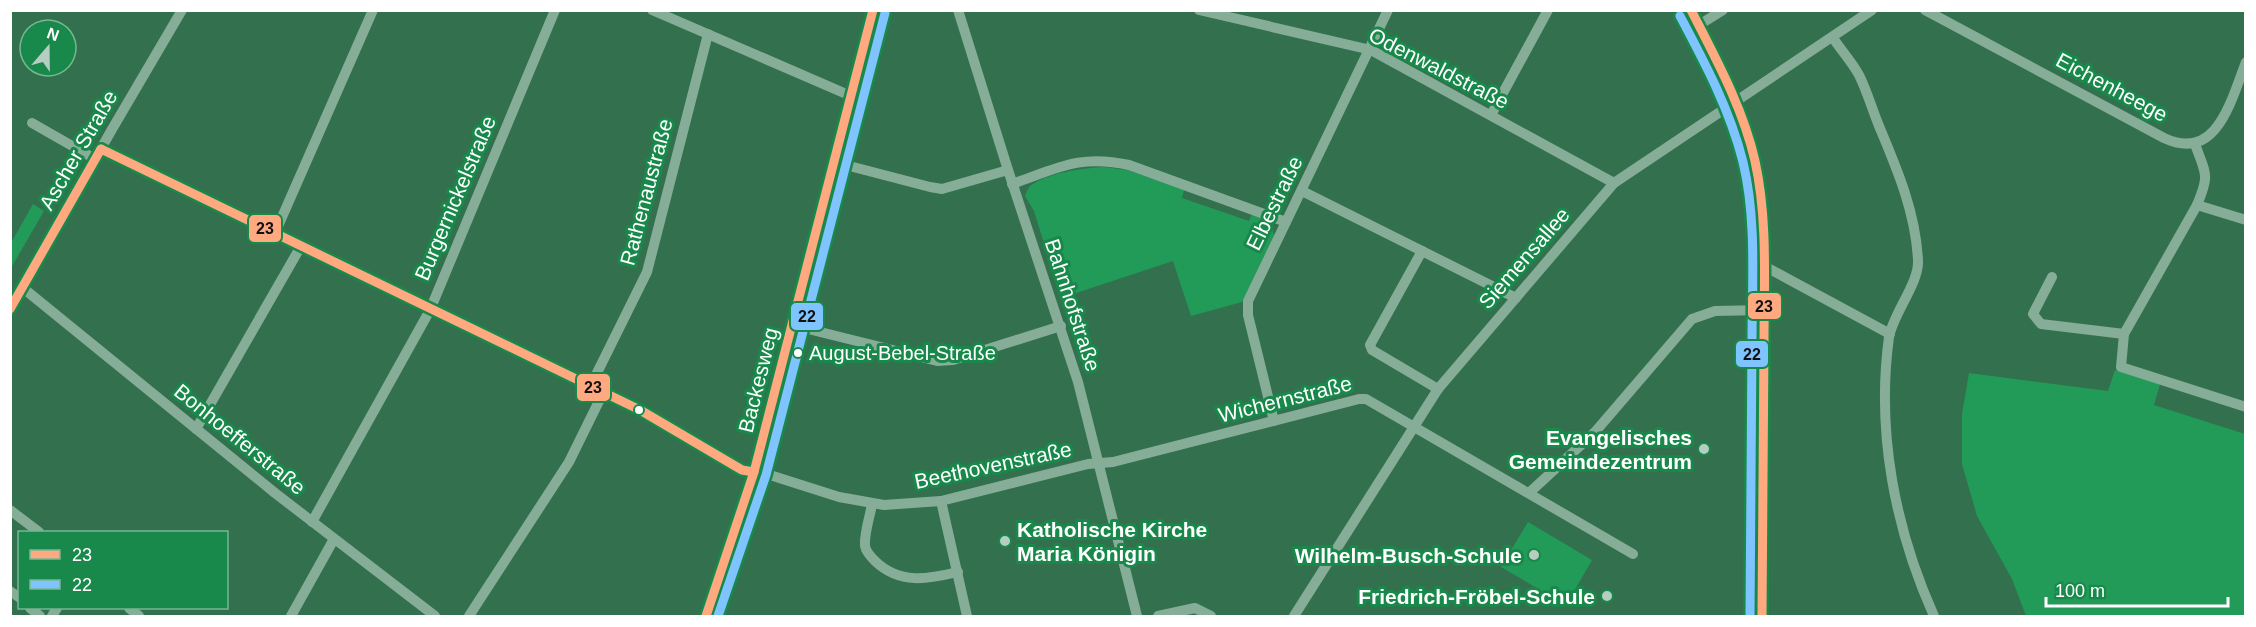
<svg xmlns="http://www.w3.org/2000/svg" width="2256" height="627" font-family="Helvetica,sans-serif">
<rect width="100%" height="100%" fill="#32704e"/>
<g fill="#239b58">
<path d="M1104,167l23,3 57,20 -2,8 67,23 3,-7 17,6 5,15 -32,67 -51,14 -18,-55 -112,37 -27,-87 -9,-15c2,-5 4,-10 8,-12 19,-12 50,-16 71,-17z"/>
<polygon points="33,204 44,211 11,268 11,243"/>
<polygon points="2115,370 2160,384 2154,405 2245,434 2245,616 2026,616 2012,579 1977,516 1962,464 1962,414 1969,373 2108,391"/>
<polygon points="1528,522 1592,560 1566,605 1501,567"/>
</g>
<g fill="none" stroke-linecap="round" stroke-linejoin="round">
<g stroke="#86ad97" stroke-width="10">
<polyline points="652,10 851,96"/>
<polyline points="958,10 1008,170 1078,382 1137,616"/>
<polyline points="1199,10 1371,50 1614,183"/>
<path d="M1691,10c27,52 60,115 68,173 4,28 4,56 5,83l-2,350"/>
<path d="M1925,10l239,128c53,25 67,-38 82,-76"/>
<polyline points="1699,25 1723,10"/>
<path d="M1833,38c8,12 19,24 26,37 8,16 13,34 20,51 18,43 37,87 39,135 1,22 -25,53 -29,76 -13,95 6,192 45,279"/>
<polyline points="1491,115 1548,10"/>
<polyline points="32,123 95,159"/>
<path d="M2195,144c11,31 15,30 2,61l-73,129 -3,33 125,40"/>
<polyline points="101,149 640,410 742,470 773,476 839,497 884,505 941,501 1088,464 1113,462 1359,399 1366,399 1633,554"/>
<polyline points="834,162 930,187 942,189 1008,170"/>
<path d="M1012,184c46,-16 68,-30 117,-19l157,57"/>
<polyline points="1302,191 1516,298"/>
<polyline points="2197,205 2246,220"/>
<polyline points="275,233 373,10"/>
<polyline points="1422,251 1370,345 1372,350 1438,389"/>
<polyline points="1764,266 1890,334"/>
<polyline points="2052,277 2033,314 2041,324 2124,334"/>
<polyline points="23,288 275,493 435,616"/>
<polyline points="10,310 111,131 182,10"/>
<polyline points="792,325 937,361 953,360 1061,326"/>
<polyline points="590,387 647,272 708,34"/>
<polyline points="1274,421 1248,315 1248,301 1388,10"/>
<polyline points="196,429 301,246"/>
<polyline points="1529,493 1595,432 1692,319 1715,311 1764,310"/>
<polyline points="941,501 967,616"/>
<path d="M872,504c-2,13 -8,29 -7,42 1,6 6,11 10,15 25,24 53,18 83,11"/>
<polyline points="10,510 39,532"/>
<polyline points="312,522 430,310 555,10"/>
<polyline points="10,591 20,598"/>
<polyline points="30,608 40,616"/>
<polyline points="129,608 139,616"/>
<polyline points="52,616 57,608"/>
<polyline points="291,616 334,539"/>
<polyline points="469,616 569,462 603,393"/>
<polyline points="706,616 754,472 873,10"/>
<polyline points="1158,616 1195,608 1211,616"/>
<polyline points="1294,616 1438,389 1614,183 1872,10"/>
</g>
<defs>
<g id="bus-1">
<path d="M1691,10c25,49 52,98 64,151 13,59 9,122 9,182 -1,91 -1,182 -2,273"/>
<polyline points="101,149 640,410 742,470 754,472"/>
<polyline points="10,309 101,149"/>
<polyline points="706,616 754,472 873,10"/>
</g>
<g id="bus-2">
<path d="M1680,16c25,47 50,94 63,146 14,58 9,122 9,181 -1,91 -1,182 -2,273"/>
<polyline points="718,616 766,475 885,13"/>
</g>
</defs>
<use href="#bus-1" stroke="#19894b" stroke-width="14"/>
<use href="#bus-2" stroke="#19894b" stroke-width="14"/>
<use href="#bus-1" stroke="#ffa980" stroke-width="9"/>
<use href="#bus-2" stroke="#80c4ff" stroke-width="9"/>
</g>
<g fill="#fff" stroke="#19894b" stroke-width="2">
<circle cx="798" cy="353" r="5"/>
<circle cx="639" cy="410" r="5"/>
</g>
<g fill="#b7cdc1" stroke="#19894b" stroke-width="2">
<circle cx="1704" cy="449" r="6"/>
<circle cx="1005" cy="541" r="6"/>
<circle cx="1534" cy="555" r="6"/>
<circle cx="1607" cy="596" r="6"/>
</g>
<g text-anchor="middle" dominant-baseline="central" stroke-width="6" stroke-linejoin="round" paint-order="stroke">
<g font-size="20" fill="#fff" stroke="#19894b" text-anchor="start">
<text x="809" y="353">August-Bebel-Straße</text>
</g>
<g font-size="21" fill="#fff" stroke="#19894b">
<text transform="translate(1439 68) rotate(27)">Odenwaldstraße</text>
<text transform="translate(2112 87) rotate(28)">Eichenheege</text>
<text transform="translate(78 150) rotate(-60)">Ascher Straße</text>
<text transform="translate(646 192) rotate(-75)">Rathenaustraße</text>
<text transform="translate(455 198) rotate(-67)">Burgernickelstraße</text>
<text transform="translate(1274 203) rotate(-64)">Elbestraße</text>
<text transform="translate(1524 258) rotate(-49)">Siemensallee</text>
<text transform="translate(1073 305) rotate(72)">Bahnhofstraße</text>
<text transform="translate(758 380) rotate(-76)">Backesweg</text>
<text transform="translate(1285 399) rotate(-14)">Wichernstraße</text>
<text transform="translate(240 439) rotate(39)">Bonhoefferstraße</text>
<text transform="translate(993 465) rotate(-12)">Beethovenstraße</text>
</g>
<g font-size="21" font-weight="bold" fill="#fff" stroke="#19894b" text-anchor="end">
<text x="1692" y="437">Evangelisches<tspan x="1692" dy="24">Gemeindezentrum</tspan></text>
<text x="1017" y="529" text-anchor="start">Katholische Kirche<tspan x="1017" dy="24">Maria Königin</tspan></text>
<text x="1522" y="555">Wilhelm-Busch-Schule</text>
<text x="1595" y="596">Friedrich-Fröbel-Schule</text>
</g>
</g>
<g stroke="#19894b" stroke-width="2">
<rect x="248" y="214" width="34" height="29" rx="6" fill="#ffa980"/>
<rect x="1747" y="292" width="35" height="28" rx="6" fill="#ffa980"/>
<rect x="790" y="302" width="34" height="29" rx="6" fill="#80c4ff"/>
<rect x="1735" y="340" width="34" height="28" rx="6" fill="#80c4ff"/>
<rect x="576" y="373" width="35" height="29" rx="6" fill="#ffa980"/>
</g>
<g font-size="16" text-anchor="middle" font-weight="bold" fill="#111">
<text x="265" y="234">23</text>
<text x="1764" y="312">23</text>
<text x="807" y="322">22</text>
<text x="1752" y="360">22</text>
<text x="593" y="393">23</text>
</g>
<rect width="2256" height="627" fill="none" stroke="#ffffff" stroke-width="24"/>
<rect x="18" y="531" width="210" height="78" fill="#19894b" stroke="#75b893" stroke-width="1.5"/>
<rect x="30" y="550" width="30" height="9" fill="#ffa980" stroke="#75b893" stroke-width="1.5"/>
<text x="72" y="561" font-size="18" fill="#ffffff">23</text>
<rect x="30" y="580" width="30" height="9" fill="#80c4ff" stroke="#75b893" stroke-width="1.5"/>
<text x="72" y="591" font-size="18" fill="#ffffff">22</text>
<g transform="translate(48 48) rotate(20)"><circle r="28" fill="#19894b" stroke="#75b893" stroke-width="1.5"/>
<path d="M0-4.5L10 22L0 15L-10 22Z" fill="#b7cdc1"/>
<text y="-9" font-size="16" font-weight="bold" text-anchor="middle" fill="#ffffff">N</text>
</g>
<path d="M2046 597v9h182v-9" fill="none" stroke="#ffffff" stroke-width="3"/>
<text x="2055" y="597" font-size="18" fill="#ffffff" stroke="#19894b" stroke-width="4.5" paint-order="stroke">100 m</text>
</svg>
